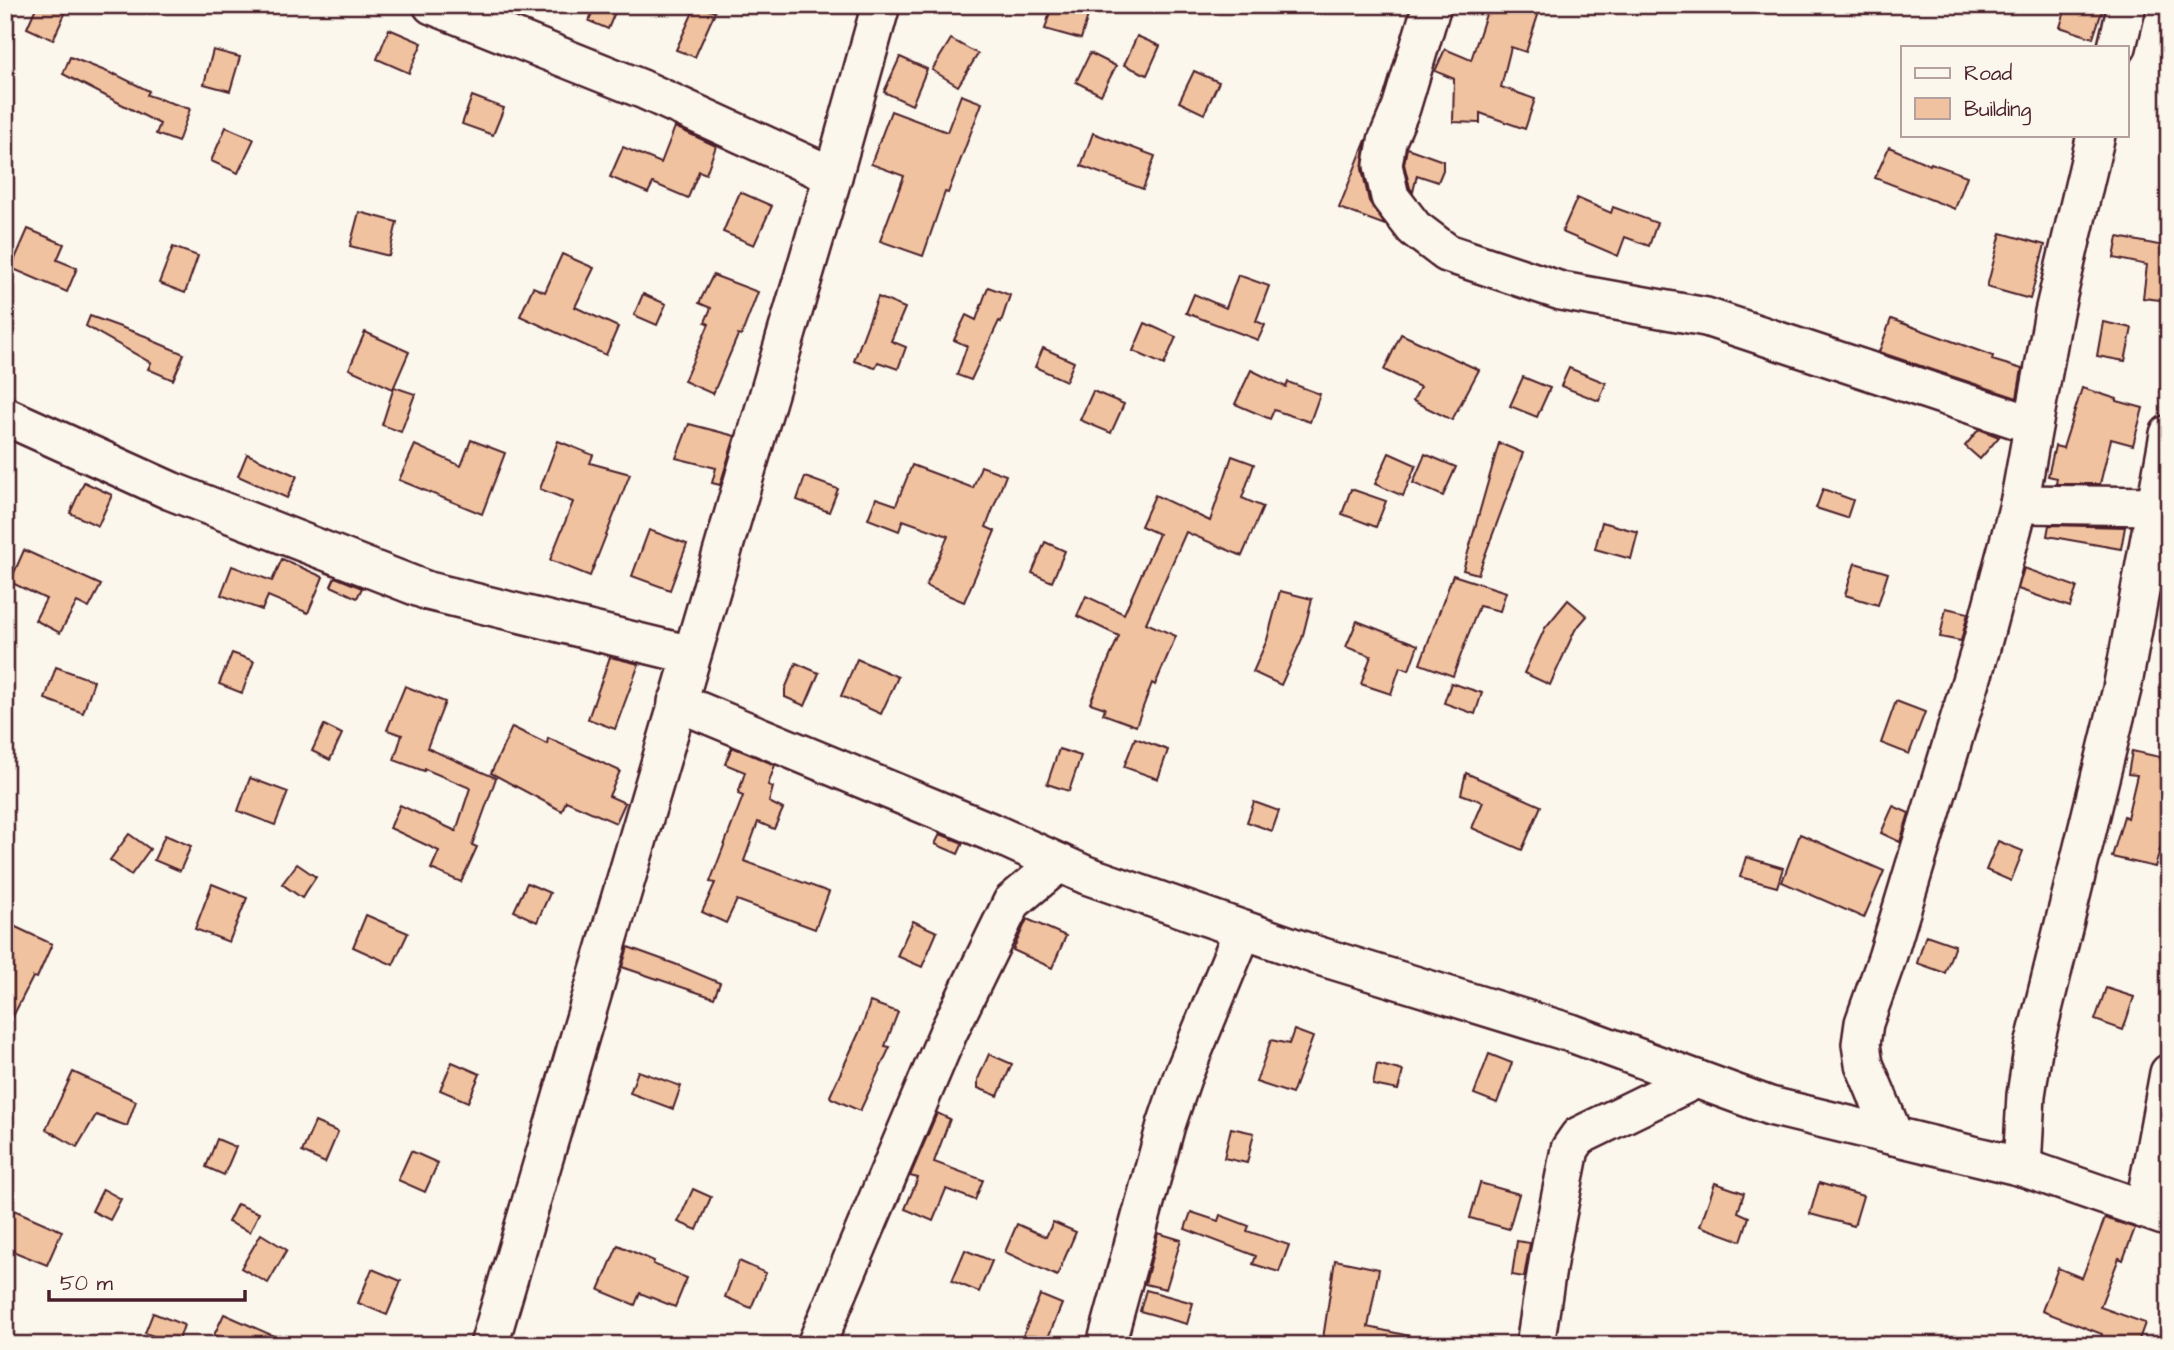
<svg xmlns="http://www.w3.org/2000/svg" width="2174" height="1350" font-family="'Architects Daughter',sans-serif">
<rect width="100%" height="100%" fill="#fbf7ec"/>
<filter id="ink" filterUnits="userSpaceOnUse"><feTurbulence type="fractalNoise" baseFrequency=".0143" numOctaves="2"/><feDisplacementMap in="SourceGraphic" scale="14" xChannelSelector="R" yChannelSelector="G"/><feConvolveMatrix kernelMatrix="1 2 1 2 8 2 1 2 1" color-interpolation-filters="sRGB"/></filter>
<g filter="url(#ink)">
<g fill="#f0c29f" stroke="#4a1f2b" stroke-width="2">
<polygon points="37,5 69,5 53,40 27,28"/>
<polygon points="595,5 618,5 608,29 589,21"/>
<polygon points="696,5 715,12 695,57 676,50"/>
<polygon points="1052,5 1091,5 1081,39 1045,29"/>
<polygon points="1489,5 1519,5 1539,12 1526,52 1511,47 1501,87 1535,99 1525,129 1480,113 1480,123 1453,122 1454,79 1435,71 1445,49 1471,60"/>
<polygon points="2067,5 2104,5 2093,38 2060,27"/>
<polygon points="389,29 422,43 409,73 377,59"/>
<polygon points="1137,36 1160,46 1147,75 1124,65"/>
<polygon points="951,39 978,54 958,86 932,70"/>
<polygon points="213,50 240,57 230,91 204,84"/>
<polygon points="1090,53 1116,66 1101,95 1076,82"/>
<polygon points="70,57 115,75 115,74 149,91 147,95 190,109 178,142 156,134 160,124 63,74"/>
<polygon points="900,57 927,69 912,105 884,92"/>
<polygon points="1194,71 1219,82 1204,114 1179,102"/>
<polygon points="961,95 982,103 948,193 945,192 923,256 880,241 904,176 871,164 891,111 947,132"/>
<polygon points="472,96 504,108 493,135 462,124"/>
<polygon points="226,127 254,139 238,173 211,161"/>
<polygon points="675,127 716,146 706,174 699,171 688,198 653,183 648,193 610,177 623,147 661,163"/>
<polygon points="1093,133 1155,156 1143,189 1081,166"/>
<polygon points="1366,140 1362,169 1369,201 1385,225 1339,208"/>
<polygon points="1889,147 1930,165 1931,163 1967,176 1955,209 1875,178"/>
<polygon points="1407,148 1443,161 1443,170 1438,182 1417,175 1413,192 1410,188 1404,164"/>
<polygon points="740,192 772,206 754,245 723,232"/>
<polygon points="1577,198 1611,213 1613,207 1657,223 1649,246 1625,237 1618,256 1562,232"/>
<polygon points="359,212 397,222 389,256 350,246"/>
<polygon points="28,229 64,244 57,260 77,268 67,292 11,268"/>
<polygon points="2001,233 2045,245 2030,299 1987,287"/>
<polygon points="2118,237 2169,247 2169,301 2143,298 2147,265 2114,258"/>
<polygon points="173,247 198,256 185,293 159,283"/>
<polygon points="562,254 594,268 575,307 618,327 606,355 520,316 533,287 545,292"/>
<polygon points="713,275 758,292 741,336 738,335 713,394 684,381 709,324 705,322 711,308 699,303"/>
<polygon points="1238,275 1269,286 1256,321 1265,325 1258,340 1186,313 1194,294 1226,308"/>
<polygon points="988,287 1010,295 1001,322 999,321 971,380 957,375 967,346 954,340 966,315 976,320"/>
<polygon points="643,294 666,304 657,325 634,315"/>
<polygon points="878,297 905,308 891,341 906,347 898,369 878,362 875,368 854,361"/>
<polygon points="90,316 151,338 151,340 184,354 173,380 148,369 151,363 86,326"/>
<polygon points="1891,319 1993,356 1992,360 2022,369 2017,398 1879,352"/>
<polygon points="2103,322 2132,328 2125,361 2097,356"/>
<polygon points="1145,323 1176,337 1164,365 1133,351"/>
<polygon points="365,332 409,352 393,389 349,369"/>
<polygon points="1401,334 1479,370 1452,420 1413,401 1420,387 1384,370"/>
<polygon points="1043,348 1074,362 1066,381 1035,367"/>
<polygon points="1569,368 1606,383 1599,401 1561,386"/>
<polygon points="1251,370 1286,387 1288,382 1320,394 1310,422 1274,410 1270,419 1235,404"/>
<polygon points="1523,377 1550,388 1537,417 1510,406"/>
<polygon points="394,387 415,394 401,432 382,425"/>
<polygon points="2082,388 2117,399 2117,401 2143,408 2133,445 2111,439 2100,484 2056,484 2057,478 2048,476 2055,446 2063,448"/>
<polygon points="1093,391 1124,404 1111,433 1080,420"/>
<polygon points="689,424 735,436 720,485 712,483 716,468 676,458"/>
<polygon points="1979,429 1999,437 1980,459 1965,446"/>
<polygon points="471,440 505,453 482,514 399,480 415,445 461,466"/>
<polygon points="558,441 593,455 590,463 630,474 590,576 550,560 573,502 540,489"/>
<polygon points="1499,443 1523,453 1478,574 1463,570"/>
<polygon points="1389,453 1416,465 1403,496 1375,484"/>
<polygon points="247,454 297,476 287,498 238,476"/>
<polygon points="1425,454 1456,467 1443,496 1413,483"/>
<polygon points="1232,456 1254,464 1242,498 1263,507 1242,556 1186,532 1146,623 1176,636 1155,685 1152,683 1136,726 1103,714 1105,708 1090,703 1119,636 1077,616 1086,596 1124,614 1159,534 1141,526 1155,495 1210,521"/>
<polygon points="912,465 973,488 981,466 1006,475 986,527 995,531 964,602 926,586 948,536 903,520 899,531 868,519 876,498 896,505"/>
<polygon points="805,477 838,489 829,512 797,500"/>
<polygon points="84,482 112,495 98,526 70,513"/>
<polygon points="1351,489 1386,501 1376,527 1342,514"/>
<polygon points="1823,489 1853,500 1847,518 1816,508"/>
<polygon points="1602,522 1638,532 1631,559 1595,549"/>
<polygon points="2049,525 2125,527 2121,549 2047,536"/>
<polygon points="649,530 687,544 670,590 632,576"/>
<polygon points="1045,542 1065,551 1052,582 1032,573"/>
<polygon points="24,550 101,585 89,608 77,602 60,633 35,620 46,599 10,582"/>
<polygon points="282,559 323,577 308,613 268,596 262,610 221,595 232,566 272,581"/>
<polygon points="1855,563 1888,573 1878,605 1845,595"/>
<polygon points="2024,568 2077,587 2070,607 2018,589"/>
<polygon points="1453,575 1506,592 1500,611 1479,606 1453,676 1420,664"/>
<polygon points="335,577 362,588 357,598 331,586"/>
<polygon points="1280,591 1312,599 1302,639 1281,685 1253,672 1267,640"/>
<polygon points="1568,600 1587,616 1575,630 1550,685 1524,673 1545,628"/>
<polygon points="1946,608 1968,613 1961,641 1940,637"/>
<polygon points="1357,621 1418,645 1409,670 1400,667 1391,694 1361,684 1371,656 1346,647"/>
<polygon points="232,653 254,661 242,693 219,684"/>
<polygon points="610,657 639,664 615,729 588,719"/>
<polygon points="857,659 898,677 881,714 841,696"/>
<polygon points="796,663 819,673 805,706 785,697 785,689"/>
<polygon points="56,667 94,681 83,713 45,699"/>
<polygon points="1451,683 1482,693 1475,714 1444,703"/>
<polygon points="405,686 445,702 427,748 496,778 472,845 477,847 461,882 431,869 439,851 390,828 400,805 456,831 470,788 425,769 424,771 394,760 402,735 387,730"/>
<polygon points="1896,701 1925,712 1909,754 1881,743"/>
<polygon points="324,725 342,734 330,760 312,751"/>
<polygon points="512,727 547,744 548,738 620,771 609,796 625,803 616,823 566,801 562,811 491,773"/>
<polygon points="1135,738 1168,750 1158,779 1124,767"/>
<polygon points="732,747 775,765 768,785 773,787 769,802 783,809 774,829 758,822 744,861 829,892 815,929 737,900 726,923 702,912 715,883 710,882 743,796 738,794 745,772 725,764"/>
<polygon points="1059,749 1081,756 1069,791 1047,784"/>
<polygon points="2132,751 2169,759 2169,818 2155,867 2112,857 2124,816 2127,818 2137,775 2128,774"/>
<polygon points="1466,773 1541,806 1522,850 1472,828 1483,802 1461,794"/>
<polygon points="250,778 288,792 275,825 238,811"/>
<polygon points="1254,802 1279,811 1272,831 1247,822"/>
<polygon points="1893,806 1909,813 1900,842 1881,833"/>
<polygon points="129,834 150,849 131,875 110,860"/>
<polygon points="940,834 963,843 958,854 935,844"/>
<polygon points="1800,834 1884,871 1864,918 1782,882"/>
<polygon points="165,835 191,846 180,871 154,860"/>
<polygon points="1998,841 2023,851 2011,881 1986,870"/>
<polygon points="1746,857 1783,868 1777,887 1740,877"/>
<polygon points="297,864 316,877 302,898 282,884"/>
<polygon points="527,883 550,893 537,922 514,911"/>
<polygon points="212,884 247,898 229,942 195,929"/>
<polygon points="366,915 408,933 393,965 353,947"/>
<polygon points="1027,919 1066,936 1052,968 1013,950"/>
<polygon points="913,921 937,932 922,967 897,956"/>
<polygon points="5,922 52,944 37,978 33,977 5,1032"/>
<polygon points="1926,935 1955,945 1945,973 1917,963"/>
<polygon points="628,947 675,964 720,983 714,998 622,967"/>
<polygon points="2106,988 2134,997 2123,1030 2095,1020"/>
<polygon points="870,1002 898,1012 885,1046 890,1047 860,1111 831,1098 830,1096 863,1024"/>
<polygon points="1294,1030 1313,1037 1292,1094 1256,1082 1271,1040 1289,1044"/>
<polygon points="989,1054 1012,1064 998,1096 978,1088 978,1079"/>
<polygon points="1489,1054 1512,1063 1497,1103 1474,1094"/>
<polygon points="452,1062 480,1074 468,1102 440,1090"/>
<polygon points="1377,1064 1403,1071 1398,1090 1373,1085"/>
<polygon points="638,1071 681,1086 673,1109 630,1093"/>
<polygon points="73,1072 136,1101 127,1126 96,1115 77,1147 46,1129"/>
<polygon points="937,1113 950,1119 934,1162 983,1180 975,1200 946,1189 933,1221 905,1209 918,1178 910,1176"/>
<polygon points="315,1122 338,1132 325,1163 302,1152"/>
<polygon points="1231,1128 1254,1133 1247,1163 1224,1158"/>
<polygon points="217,1139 236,1147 224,1175 206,1167"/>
<polygon points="411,1151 438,1163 425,1192 398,1180"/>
<polygon points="1480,1183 1519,1194 1509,1229 1470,1218"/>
<polygon points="1715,1183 1744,1193 1738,1212 1749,1217 1741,1241 1700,1226"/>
<polygon points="1819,1183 1863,1196 1854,1226 1810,1214"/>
<polygon points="103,1189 121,1199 110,1220 92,1211"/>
<polygon points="693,1189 711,1197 697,1230 678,1222"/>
<polygon points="237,1204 259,1213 250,1232 228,1222"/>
<polygon points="14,1210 62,1231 47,1265 5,1248 5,1231"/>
<polygon points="1191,1212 1218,1221 1220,1215 1249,1226 1247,1231 1289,1245 1279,1272 1253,1264 1256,1256 1185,1229"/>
<polygon points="2105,1218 2135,1228 2123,1260 2119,1258 2100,1307 2145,1323 2137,1345 2098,1345 2102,1334 2042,1311 2058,1268 2082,1278"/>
<polygon points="1053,1222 1076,1232 1057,1276 1005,1252 1017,1224 1046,1237"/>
<polygon points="1158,1233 1181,1240 1166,1289 1145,1284"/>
<polygon points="261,1234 287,1250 268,1283 241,1268"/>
<polygon points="1517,1241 1530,1243 1524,1277 1512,1275"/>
<polygon points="618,1245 654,1261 653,1264 687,1278 675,1307 640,1293 635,1305 599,1290"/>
<polygon points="965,1250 992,1261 979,1292 952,1281"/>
<polygon points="1335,1260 1379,1269 1368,1327 1410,1336 1409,1345 1322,1345"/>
<polygon points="739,1261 766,1273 751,1308 725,1297"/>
<polygon points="372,1269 401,1281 387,1315 358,1303"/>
<polygon points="1146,1290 1193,1303 1187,1324 1140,1311"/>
<polygon points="1040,1295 1062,1304 1045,1345 1019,1345"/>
<polygon points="153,1313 184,1325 177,1345 145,1333"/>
<polygon points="224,1314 294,1345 236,1345 214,1335"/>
</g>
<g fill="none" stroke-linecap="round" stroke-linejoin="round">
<defs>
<g id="minor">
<polyline points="432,5 642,89 833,176"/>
<polyline points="1432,5 1401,108 1387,141 1383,165 1390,197 1414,228 1447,253 1561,291 1706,317 2033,425"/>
<polyline points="2117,47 2127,5"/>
<polyline points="5,416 171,491 428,591 691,655"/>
<polyline points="2019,504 2154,506"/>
<polyline points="677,702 998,835 1086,875 1316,955 1571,1033 1770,1106 2022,1167 2169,1218"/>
<polyline points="1894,1136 1864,1064 1861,1044 1864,1023 1887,958 1980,651 2019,504 2054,312 2096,135"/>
<polyline points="2022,1167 2026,1095 2033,1050 2122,689 2169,434"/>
<polyline points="2144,1209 2169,1073"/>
<polyline points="489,1345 833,176 881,5"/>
<polyline points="816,1345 948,1033 1012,902 1059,863"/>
<polyline points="1106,1345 1166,1125 1182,1078 1243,930"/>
<polyline points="1535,1345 1549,1256 1570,1149 1579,1136 1696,1079"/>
</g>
</defs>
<use href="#minor" stroke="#4a1f2b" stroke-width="42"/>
<use href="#minor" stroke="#fbf7ec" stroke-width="37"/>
</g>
</g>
<rect width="2174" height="1350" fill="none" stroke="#fbf7ec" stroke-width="28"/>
<rect x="14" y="14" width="2146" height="1322" fill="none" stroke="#4a1f2b" stroke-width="2.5" filter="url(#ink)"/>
<rect x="1901" y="46" width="228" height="91" fill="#fbf7ec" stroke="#b4a19f" stroke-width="2"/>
<rect x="1915" y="68" width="35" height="10" fill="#fbf7ec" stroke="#b4a19f" stroke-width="2"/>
<text x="1964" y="80" font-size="21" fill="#4a1f2b">Road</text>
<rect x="1915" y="98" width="35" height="21" fill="#f0c29f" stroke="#b4a19f" stroke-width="2"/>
<text x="1964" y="116" font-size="21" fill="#4a1f2b">Building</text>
<path d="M49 1290v10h196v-10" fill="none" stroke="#4a1f2b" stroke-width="3.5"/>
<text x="60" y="1290" font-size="21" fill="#4a1f2b" stroke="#fbf7ec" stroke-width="5" paint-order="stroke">50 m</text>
</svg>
